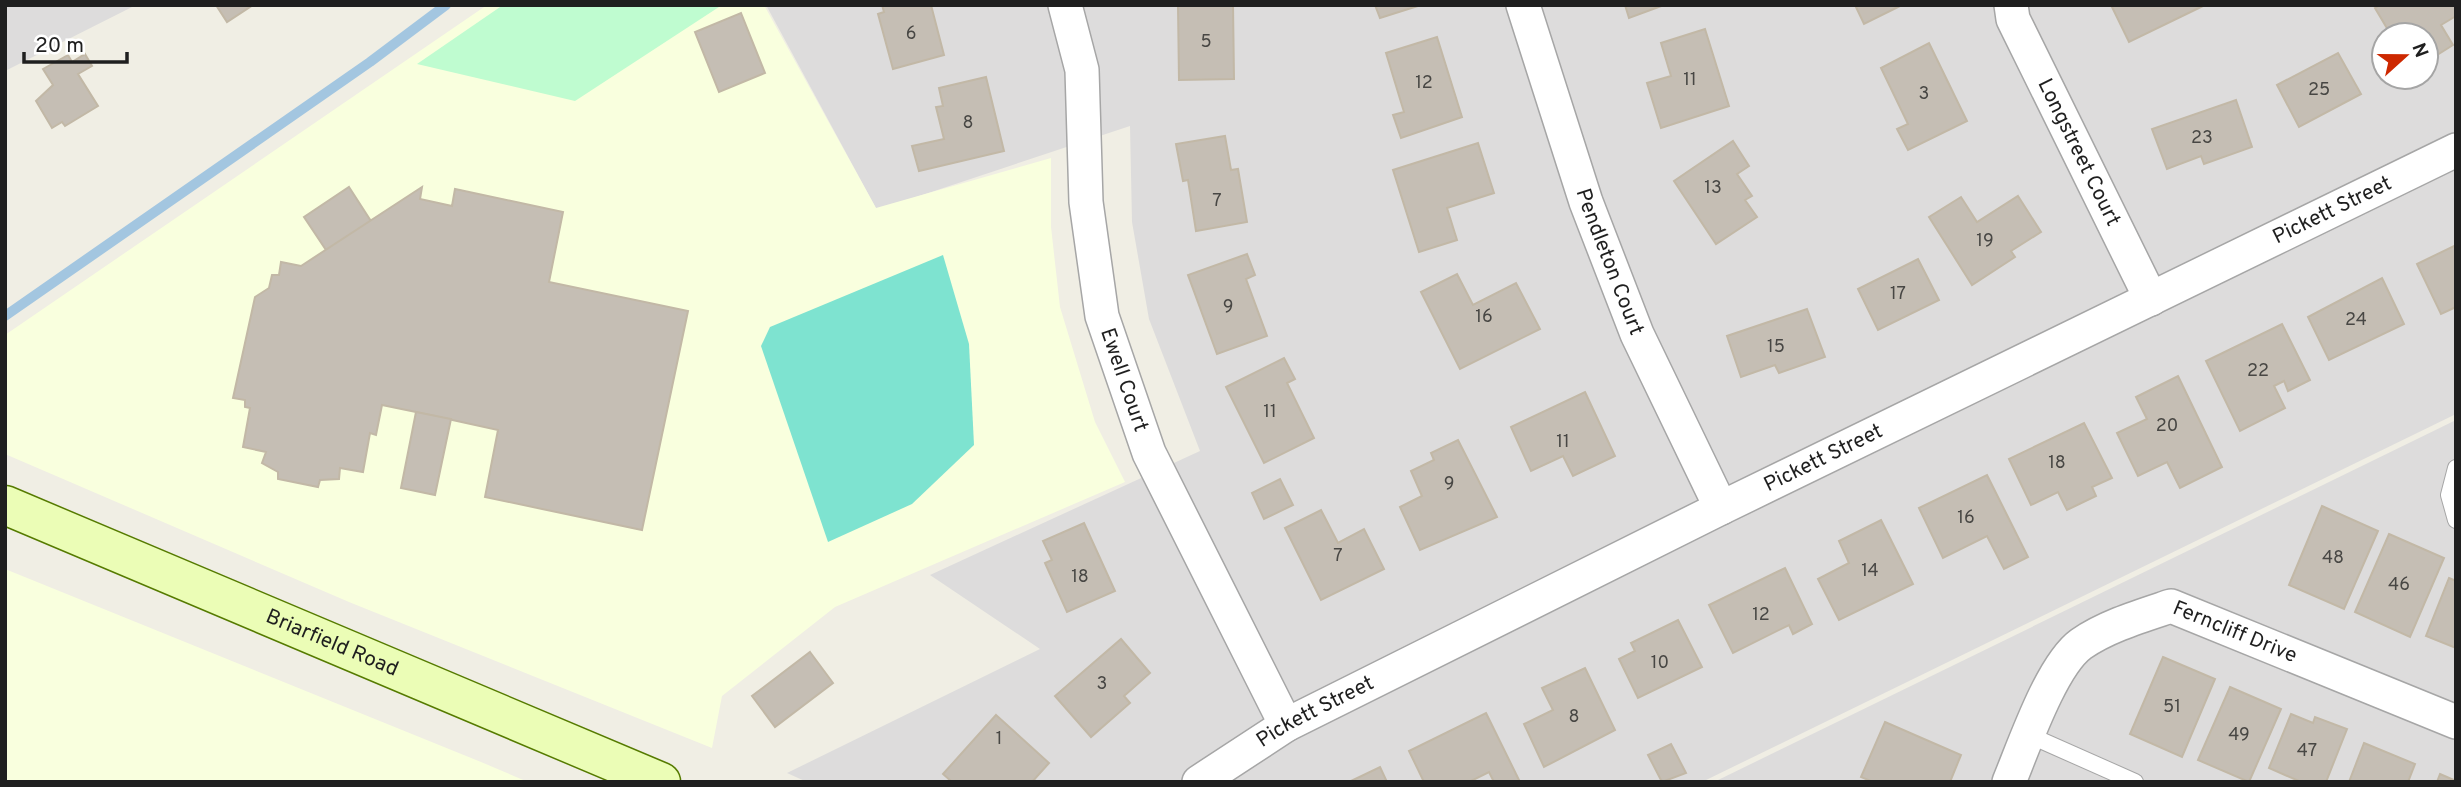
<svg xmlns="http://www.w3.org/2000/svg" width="2461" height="787" font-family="Overpass,sans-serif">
<rect width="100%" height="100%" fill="#f0eee4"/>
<g fill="#dddcdc" fill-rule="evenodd">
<polygon points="5,5 136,5 5,71"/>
<path d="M766,5h1690v409l-754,368h-895l-20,-9 253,-124 -110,-74 270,-124 -51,-132 -17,-97 -2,-96 -253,84zM2384,35h42v42h-42z"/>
<polygon points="2456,420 2456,782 1714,782"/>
</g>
<g fill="#f9ffde">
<polygon points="487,5 764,5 876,208 1051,158 1051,227 1060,307 1095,422 1125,482 835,607 722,696 712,748 349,602 5,454 5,335"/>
<polygon points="5,569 481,762 528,782 5,782"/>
</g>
<polygon fill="#bffcd0" points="503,5 722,5 575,101 417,64"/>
<polygon fill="#7ee3d0" points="943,255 969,344 974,445 912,504 828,542 761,346 770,327"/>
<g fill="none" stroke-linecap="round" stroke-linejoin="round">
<polyline stroke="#a3c6e0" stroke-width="10" points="5,316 370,62 446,5"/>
</g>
<g fill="#c5beb4" stroke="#c2b8a6" stroke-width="2">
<polygon points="216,5 253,5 227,22"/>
<polygon points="882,5 931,5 944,55 893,69 878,14 884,12"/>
<polygon points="1178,5 1233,5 1234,79 1179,80"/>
<polygon points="1375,5 1421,5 1380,18"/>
<polygon points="1625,5 1664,5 1629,18"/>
<polygon points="1855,5 1902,5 1864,24"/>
<polygon points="2111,5 2205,5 2129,42"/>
<polygon points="2380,5 2456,5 2456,16 2441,25 2453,45 2426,62 2426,35 2391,35 2375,8"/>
<polygon points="741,13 765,73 719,92 695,32"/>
<polygon points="1705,29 1729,106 1661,128 1647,83 1671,76 1661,43"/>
<polygon points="1437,37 1462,117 1401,138 1393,115 1404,112 1386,53"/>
<polygon points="1929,43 1967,121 1908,150 1897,129 1908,124 1881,68"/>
<polygon points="2338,53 2361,94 2299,127 2277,85"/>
<polygon points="85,54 92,66 78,74 98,106 65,126 62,122 52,128 36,101 53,85 43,69 68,55 72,62"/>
<polygon points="986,77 1004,151 919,171 912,146 944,139 936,107 943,106 939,88"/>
<polygon points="2236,100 2252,147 2204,164 2201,156 2167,169 2152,129"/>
<polygon points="1225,136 1231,170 1238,169 1247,222 1196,231 1188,180 1183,181 1176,144"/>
<polygon points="1733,141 1749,166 1737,174 1752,196 1745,200 1757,217 1716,244 1674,181"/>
<polygon points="1478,143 1494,193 1447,208 1457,240 1419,252 1393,170"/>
<polygon points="349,187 378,232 334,262 304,217"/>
<polygon points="422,187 420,199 452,206 455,189 563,212 549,282 688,311 642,530 485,497 498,430 416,412 382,405 376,435 370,433 363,472 340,468 339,479 320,480 318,487 278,479 278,472 262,463 266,452 243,447 250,408 245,407 245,400 233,398 255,297 269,288 272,275 279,275 281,262 301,266"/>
<polygon points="2018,196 2041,232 2011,251 2015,257 1972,285 1929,217 1961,197 1977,222"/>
<polygon points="2456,245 2456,307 2441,314 2417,264"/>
<polygon points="1247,254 1255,275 1246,279 1267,336 1217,354 1188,275"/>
<polygon points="1918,259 1939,300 1878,330 1858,289"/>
<polygon points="1457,274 1473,305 1516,283 1540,329 1460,369 1421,292"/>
<polygon points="2382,278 2404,324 2329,360 2308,317"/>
<polygon points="1807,309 1825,357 1779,373 1775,365 1741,377 1727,336"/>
<polygon points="2282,324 2310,380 2288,391 2284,381 2274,386 2285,408 2240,431 2206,361"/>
<polygon points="1284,358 1295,379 1287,383 1314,438 1264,463 1226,387"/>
<polygon points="2178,376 2222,467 2180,488 2167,462 2138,476 2117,433 2147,419 2136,397"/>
<polygon points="1585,392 1615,456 1573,476 1563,456 1531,471 1511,427"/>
<polygon points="416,412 451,419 435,495 401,488"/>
<polygon points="2084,423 2112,478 2092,487 2096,496 2067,510 2058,492 2031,505 2009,459"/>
<polygon points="1458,440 1497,517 1420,550 1400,507 1422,496 1411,471 1434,460 1431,453"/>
<polygon points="1987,475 2028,557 2004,569 1987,536 1943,558 1919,508"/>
<polygon points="1280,479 1293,505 1264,519 1252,493"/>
<polygon points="2322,506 2378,531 2344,609 2289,585"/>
<polygon points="1321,510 1338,543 1364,529 1384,569 1321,600 1285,528"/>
<polygon points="1881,520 1913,584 1839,620 1818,579 1849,563 1839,541"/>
<polygon points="1084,523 1115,591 1067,612 1045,563 1052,560 1043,541"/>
<polygon points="2389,534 2444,558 2410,637 2355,612"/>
<polygon points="1785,568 1812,624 1793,634 1789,625 1733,653 1709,605"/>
<polygon points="2449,578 2456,581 2456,648 2426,636"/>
<polygon points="1678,620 1702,667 1638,698 1619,659 1635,651 1631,643"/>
<polygon points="1121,639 1150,673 1124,696 1130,703 1091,737 1055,696"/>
<polygon points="810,652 833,683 775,727 752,696"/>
<polygon points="2163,657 2215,679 2182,757 2130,734"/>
<polygon points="1585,668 1615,730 1544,767 1524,724 1553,710 1542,688"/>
<polygon points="2230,687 2281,709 2249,782 2198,760"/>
<polygon points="1486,713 1520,782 1494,782 1489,772 1469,782 1424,782 1409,751"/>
<polygon points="2291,714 2313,723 2315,717 2347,729 2326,782 2301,782 2269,768"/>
<polygon points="996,715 1049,763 1032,782 952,782 943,774"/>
<polygon points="1885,722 1961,755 1950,782 1873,782 1861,777"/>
<polygon points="2364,743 2415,764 2408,782 2349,782"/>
<polygon points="1671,744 1686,773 1662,782 1648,755"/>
<polygon points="1380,767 1387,782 1349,782"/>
<polygon points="2440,774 2456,781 2456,782 2437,782"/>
</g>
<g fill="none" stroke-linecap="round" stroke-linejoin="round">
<defs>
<g id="service">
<polyline points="2456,468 2449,495 2456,520"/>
<polyline points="2029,735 2135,782"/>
</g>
<g id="minor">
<path id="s1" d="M1065,5l17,65 4,132 16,114 47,137 137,272"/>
<path id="s2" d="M1523,5l63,197 51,132 84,174"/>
<path id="s3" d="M2011,5l2,14 138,280"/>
<path id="s4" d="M1199,782l87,-57 435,-217 735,-358"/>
<path id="s5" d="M2009,782c15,-36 42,-116 72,-138 26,-18 60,-28 90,-38l285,116"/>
</g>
<g id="secondary">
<path id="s6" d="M5,505l656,277"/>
</g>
</defs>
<use href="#service" stroke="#a6a6a6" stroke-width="18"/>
<use href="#minor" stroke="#a6a6a6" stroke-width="36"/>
<use href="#secondary" stroke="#567b00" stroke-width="41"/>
<use href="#service" stroke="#fff" stroke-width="16"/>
<use href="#minor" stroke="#fff" stroke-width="33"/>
<use href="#secondary" stroke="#ebfdb6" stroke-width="38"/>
</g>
<g text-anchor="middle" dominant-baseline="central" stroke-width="6" stroke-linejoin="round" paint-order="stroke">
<g font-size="18" fill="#484744">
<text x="911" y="34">6</text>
<text x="1206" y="42">5</text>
<text x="1690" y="80">11</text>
<text x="1424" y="83">12</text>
<text x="2319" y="90">25</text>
<text x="1924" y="94">3</text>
<text x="968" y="123">8</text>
<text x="2202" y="138">23</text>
<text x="1713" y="188">13</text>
<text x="1217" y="201">7</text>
<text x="1985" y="241">19</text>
<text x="1898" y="294">17</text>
<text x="1228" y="307">9</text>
<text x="1484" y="317">16</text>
<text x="2356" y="320">24</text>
<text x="1776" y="347">15</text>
<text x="2258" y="371">22</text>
<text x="1270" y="412">11</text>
<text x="2167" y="426">20</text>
<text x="1563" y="442">11</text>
<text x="2057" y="463">18</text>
<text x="1449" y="484">9</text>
<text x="1966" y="518">16</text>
<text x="1338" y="556">7</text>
<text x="2333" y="558">48</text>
<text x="1870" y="571">14</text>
<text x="1080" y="577">18</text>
<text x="2399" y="585">46</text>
<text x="1761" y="615">12</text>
<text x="1660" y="663">10</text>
<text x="1102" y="684">3</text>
<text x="2172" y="707">51</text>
<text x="1574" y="717">8</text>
<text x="2239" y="735">49</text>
<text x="999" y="739">1</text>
<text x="2307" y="751">47</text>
</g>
<g font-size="21" fill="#1f1f1f" stroke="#fff">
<text stroke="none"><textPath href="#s3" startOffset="163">Longstreet Court</textPath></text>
<text stroke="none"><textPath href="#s4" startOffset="1270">Pickett Street</textPath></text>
<text stroke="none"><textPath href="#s2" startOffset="271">Pendleton Court</textPath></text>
<text stroke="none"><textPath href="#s1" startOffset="382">Ewell Court</textPath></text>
<text stroke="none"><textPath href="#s4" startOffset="704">Pickett Street</textPath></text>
<text stroke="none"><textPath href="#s5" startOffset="324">Ferncliff Drive</textPath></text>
<text stroke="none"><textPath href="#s6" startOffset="355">Briarfield Road</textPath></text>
<text stroke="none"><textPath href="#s4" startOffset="136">Pickett Street</textPath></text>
</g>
</g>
<rect width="2461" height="787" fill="none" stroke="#1f1f1f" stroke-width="14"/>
<g transform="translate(2405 56) rotate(69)"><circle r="33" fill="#ffffff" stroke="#a5a5a5" stroke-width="2"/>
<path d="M0-5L12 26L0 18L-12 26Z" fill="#cd2800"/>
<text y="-10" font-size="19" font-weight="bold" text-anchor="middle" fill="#1f1f1f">N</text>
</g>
<path d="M24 52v10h103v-10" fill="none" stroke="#1f1f1f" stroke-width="3.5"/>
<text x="35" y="52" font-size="21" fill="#1f1f1f" stroke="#ffffff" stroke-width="5" paint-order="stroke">20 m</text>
</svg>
